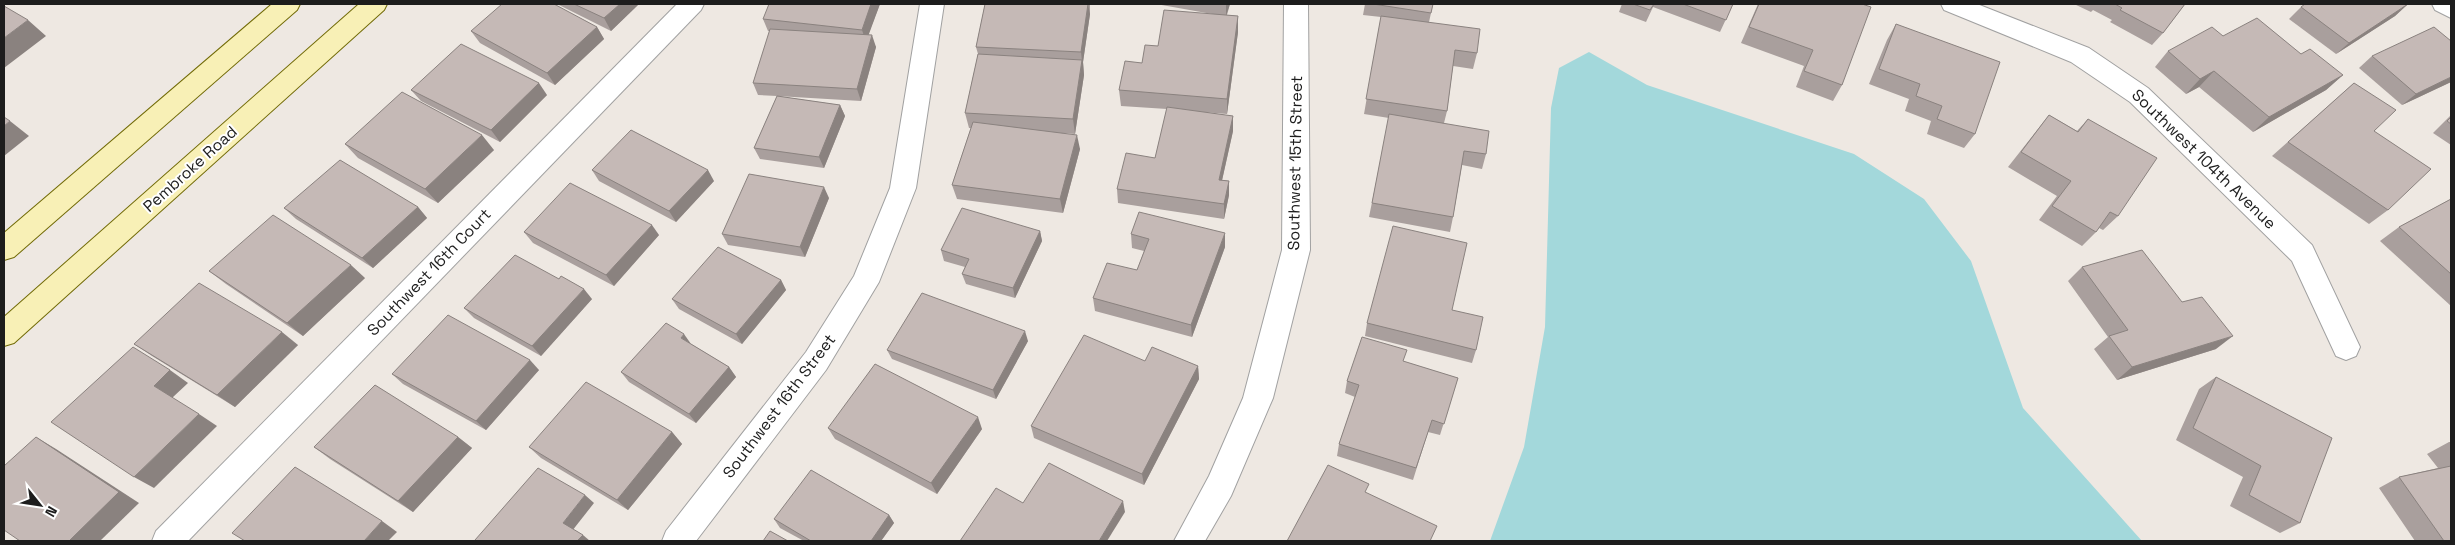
<svg xmlns="http://www.w3.org/2000/svg" width="2455" height="545" font-family="'Space Grotesk',sans-serif">
<rect width="100%" height="100%" fill="#eee8e2"/>
<polygon fill="#a3d8db" points="1589,52 1647,85 1854,154 1924,199 1971,261 2023,408 2142,541 1490,541 1524,447 1545,327 1551,108 1559,68"/>
<g fill="none" stroke-linecap="round" stroke-linejoin="round">
<defs>
<g id="minor">
<polygon points="677,4 704,4 701,10 188,541 152,541 156,531"/>
<polygon points="920,4 944,4 916,188 879,282 826,370 696,541 662,541 666,531 806,352 854,276 890,188"/>
<polygon points="1284,4 1308,4 1310,250 1273,398 1231,496 1205,541 1174,541 1209,476 1243,398 1282,250"/>
<polygon points="1941,4 1977,4 2089,48 2148,88 2312,245 2360,347 2356,356 2346,360 2336,356 2292,261 2130,102 2071,62 1944,10"/>
<polygon points="2432,4 2451,4 2451,18 2435,10"/>
</g>
<g id="secondary">
<polygon points="272,4 300,4 297,10 14,257 4,260 4,233"/>
<polygon points="359,4 387,4 384,10 14,343 4,346 4,317"/>
</g>
</defs>
<use href="#minor" stroke="#a1a1a1" stroke-width="2"/>
<use href="#secondary" stroke="#716a06" stroke-width="2"/>
<use href="#minor" fill="#fff" fill-rule="evenodd"/>
<use href="#secondary" fill="#f8f0b6" fill-rule="evenodd"/>
</g>
<g fill="#a99f9d">
<polygon points="557,4 639,4 611,31"/>
<polygon points="880,4 868,35 876,47 861,101 777,96 840,105 845,116 824,168 760,159 754,148 777,96 758,95 753,83 770,31 768,31 763,19"/>
<polygon points="985,4 1090,4 1090,14 1083,62 1084,75 1075,134 1063,133 1080,149 1063,213 957,199 952,185 971,128 969,128 965,113 978,54 976,47"/>
<polygon points="1156,4 1230,4 1227,15 1238,16 1238,32 1227,114 1203,112 1233,116 1233,131 1222,180 1229,181 1229,195 1224,219 1118,203 1117,189 1155,158 1167,109 1121,106 1119,90 1142,63 1158,46 1212,14"/>
<polygon points="1365,4 1433,4 1429,22 1477,53 1473,69 1453,66 1447,111 1444,123 1486,154 1482,169 1462,165 1453,217 1450,232 1369,217 1389,118 1364,114 1381,17 1363,15"/>
<polygon points="1622,4 1733,4 1720,32 1653,7 1646,22 1619,12"/>
<polygon points="1758,4 1862,4 1842,85 1833,101 1796,87 1804,66 1741,43"/>
<polygon points="2074,4 2185,4 2163,33 2152,45 2110,22 2112,20 2093,10 2091,12"/>
<polygon points="2408,4 2395,16 2336,54 2289,19 2301,7"/>
<polygon points="1896,24 1975,134 1964,148 1927,134 1931,121 1905,111 1909,99 1869,84 1887,40"/>
<polygon points="597,27 604,39 555,85 480,43 471,31"/>
<polygon points="2223,36 2301,54 2343,75 2326,90 2253,132 2199,87 2186,94 2155,67 2168,51"/>
<polygon points="2372,56 2451,82 2402,105 2359,68"/>
<polygon points="2354,83 2388,210 2369,224 2272,156"/>
<polygon points="411,90 547,95 500,142 421,101"/>
<polygon points="2049,115 2077,131 2088,119 2118,216 2103,230 2099,228 2096,232 2082,246 2039,220 2057,196 2008,167"/>
<polygon points="2451,115 2451,145 2433,133"/>
<polygon points="345,144 494,150 438,203 358,158"/>
<polygon points="592,170 714,181 676,222 599,181"/>
<polygon points="829,198 805,257 728,245 722,234"/>
<polygon points="2451,199 2451,306 2380,241 2399,227"/>
<polygon points="418,207 427,218 373,268 296,219 284,208"/>
<polygon points="1040,231 1042,241 1015,298 966,284 962,274 965,267 944,261 941,250"/>
<polygon points="524,232 659,235 614,286 533,243"/>
<polygon points="1131,234 1225,247 1192,337 1095,311 1093,298 1137,270 1144,251 1132,248"/>
<polygon points="2082,267 2182,302 2216,349 2117,380 2094,349 2108,337 2068,281"/>
<polygon points="209,271 365,278 303,336 226,284"/>
<polygon points="781,280 786,290 742,344 679,309 672,299"/>
<polygon points="592,299 541,356 474,318 464,308"/>
<polygon points="1452,310 1476,350 1472,363 1365,336 1367,323"/>
<polygon points="1028,341 996,399 892,359 887,350"/>
<polygon points="134,344 298,345 235,407 152,356"/>
<polygon points="691,344 729,367 736,377 696,423 629,382 621,372"/>
<polygon points="1145,361 1198,366 1199,379 1144,485 1034,438 1031,426"/>
<polygon points="1404,362 1458,378 1440,435 1428,432 1413,480 1337,456 1339,444 1355,397 1345,393 1347,381"/>
<polygon points="539,370 486,430 403,384 392,374"/>
<polygon points="2216,377 2300,523 2280,533 2230,506 2243,477 2176,440 2199,389"/>
<polygon points="828,428 982,429 937,494 835,439"/>
<polygon points="672,432 682,444 628,510 541,458 529,447"/>
<polygon points="458,437 472,448 413,512 330,459 314,447"/>
<polygon points="2449,442 2451,442 2451,541 2415,541 2379,488 2399,477 2438,468 2427,454"/>
<polygon points="889,515 894,523 881,541 804,541 780,528 774,519"/>
</g>
<g fill="#8a827f">
<polygon points="620,4 639,4 611,31 604,18"/>
<polygon points="871,4 880,4 866,42 862,30"/>
<polygon points="1088,4 1090,14 1083,62 1084,75 1075,134 1073,119 1082,61 1081,52"/>
<polygon points="1226,4 1230,4 1226,16"/>
<polygon points="2408,4 2395,16 2336,54 2349,43"/>
<polygon points="1238,16 1238,32 1227,114 1227,99"/>
<polygon points="28,20 46,36 4,68 4,38"/>
<polygon points="597,27 604,39 555,85 547,73"/>
<polygon points="872,35 876,47 861,101 857,89"/>
<polygon points="2214,71 2199,87 2186,94 2200,79"/>
<polygon points="2343,75 2326,90 2253,132 2269,117"/>
<polygon points="2451,77 2451,82 2402,105 2416,94"/>
<polygon points="539,83 547,95 500,142 491,130"/>
<polygon points="840,105 845,116 824,168 819,157"/>
<polygon points="1233,116 1233,131 1219,194 1219,180"/>
<polygon points="10,121 29,136 4,156 4,126"/>
<polygon points="482,135 494,150 438,203 425,189"/>
<polygon points="1077,135 1080,149 1063,213 1060,199"/>
<polygon points="708,170 714,181 676,222 669,211"/>
<polygon points="1229,181 1229,195 1224,219 1224,204"/>
<polygon points="824,187 829,198 805,257 800,247"/>
<polygon points="418,207 427,218 373,268 362,258"/>
<polygon points="652,225 659,235 614,286 606,275"/>
<polygon points="1040,231 1042,241 1015,298 1013,288"/>
<polygon points="1225,233 1225,247 1192,337 1191,325"/>
<polygon points="351,265 365,278 303,336 287,323"/>
<polygon points="781,280 786,290 742,344 736,334"/>
<polygon points="584,289 592,299 541,356 532,346"/>
<polygon points="1025,331 1028,341 996,399 993,390"/>
<polygon points="282,332 298,345 235,407 217,395"/>
<polygon points="684,334 691,344 681,338"/>
<polygon points="2233,336 2216,349 2117,380 2132,367"/>
<polygon points="530,360 539,370 486,430 476,421"/>
<polygon points="1198,366 1199,379 1144,485 1142,474"/>
<polygon points="729,367 736,377 696,423 689,414"/>
<polygon points="170,370 188,383 172,398 154,386"/>
<polygon points="199,414 217,426 154,488 134,477"/>
<polygon points="978,417 982,429 937,494 931,483"/>
<polygon points="672,432 682,444 628,510 617,500"/>
<polygon points="36,437 56,449 139,503 100,541 69,541"/>
<polygon points="458,437 472,448 413,512 398,501"/>
<polygon points="585,495 594,503 572,531 563,523"/>
<polygon points="1123,501 1125,512 1107,541 1099,541"/>
<polygon points="889,515 894,523 881,541 871,541"/>
<polygon points="382,521 397,532 388,541 364,541"/>
<polygon points="583,535 590,541 577,541"/>
</g>
<g fill="#c5b9b6" stroke="#8a827f">
<polygon points="502,4 554,4 597,27 547,73 471,31"/>
<polygon points="574,4 620,4 604,18"/>
<polygon points="769,4 871,4 862,30 763,19"/>
<polygon points="985,4 1088,4 1081,52 976,47"/>
<polygon points="1373,4 1433,4 1431,13"/>
<polygon points="1633,4 1654,4 1650,10"/>
<polygon points="1683,4 1733,4 1726,20"/>
<polygon points="1759,4 1862,4 1871,7 1842,85 1804,71 1813,50 1749,27"/>
<polygon points="2115,4 2185,4 2163,33 2120,10 2122,8"/>
<polygon points="2305,4 2408,4 2349,43 2301,7"/>
<polygon points="4,6 28,20 4,38"/>
<polygon points="1164,10 1238,16 1227,99 1119,90 1125,61 1142,63 1145,45 1158,46"/>
<polygon points="1381,16 1480,29 1477,53 1455,50 1447,111 1366,99"/>
<polygon points="2257,18 2301,54 2310,49 2343,75 2269,117 2214,71 2200,79 2168,51 2212,27 2223,36"/>
<polygon points="1896,24 2000,62 1975,134 1937,119 1942,106 1916,96 1920,84 1879,69"/>
<polygon points="2434,27 2451,41 2451,77 2416,94 2372,56"/>
<polygon points="770,29 872,35 857,89 753,83"/>
<polygon points="461,44 539,83 491,130 411,90"/>
<polygon points="978,54 1082,60 1073,119 965,113"/>
<polygon points="2354,83 2396,110 2374,131 2431,169 2388,210 2288,142"/>
<polygon points="402,92 482,135 425,189 345,144"/>
<polygon points="777,96 840,105 819,157 754,148"/>
<polygon points="1167,107 1233,116 1219,180 1229,181 1224,204 1117,189 1126,153 1155,158"/>
<polygon points="1389,114 1489,131 1486,154 1464,151 1453,217 1372,203"/>
<polygon points="2049,115 2078,132 2088,119 2157,158 2118,216 2110,212 2096,232 2052,206 2071,181 2021,152"/>
<polygon points="4,117 10,121 4,126"/>
<polygon points="2451,117 2451,124 2447,121"/>
<polygon points="973,122 1077,135 1060,199 952,185"/>
<polygon points="631,130 708,170 669,211 592,170"/>
<polygon points="340,160 418,207 362,258 284,208"/>
<polygon points="749,174 824,187 800,247 722,234"/>
<polygon points="570,183 652,225 606,275 524,232"/>
<polygon points="2451,199 2451,274 2399,227"/>
<polygon points="962,208 1040,231 1013,288 962,274 969,259 941,250"/>
<polygon points="1139,212 1225,233 1191,325 1093,298 1107,263 1137,270 1149,239 1131,234"/>
<polygon points="273,215 351,265 287,323 209,271"/>
<polygon points="1393,226 1467,243 1452,310 1483,317 1476,350 1367,323"/>
<polygon points="718,247 781,280 736,334 672,299"/>
<polygon points="2142,250 2182,302 2202,297 2233,336 2132,367 2109,336 2128,330 2082,267"/>
<polygon points="515,255 559,279 561,276 584,289 532,346 464,308"/>
<polygon points="199,283 282,332 217,395 134,344"/>
<polygon points="922,293 1025,331 993,390 887,350"/>
<polygon points="448,315 530,360 476,421 392,374"/>
<polygon points="666,323 684,334 681,338 729,367 689,414 621,372"/>
<polygon points="1084,335 1145,361 1152,347 1198,366 1142,474 1031,426"/>
<polygon points="1362,337 1407,350 1403,361 1458,378 1444,424 1432,420 1416,468 1339,444 1359,385 1347,381"/>
<polygon points="133,347 170,370 154,386 199,414 134,477 51,422"/>
<polygon points="875,364 978,417 931,483 828,428"/>
<polygon points="2216,377 2332,438 2300,523 2249,495 2261,466 2193,428"/>
<polygon points="586,382 672,432 617,500 529,447"/>
<polygon points="375,385 458,437 398,501 314,447"/>
<polygon points="36,437 119,492 69,541 20,541 4,530 4,466"/>
<polygon points="1049,463 1123,501 1099,541 960,541 996,488 1023,503"/>
<polygon points="1328,465 1369,484 1365,492 1437,526 1430,541 1287,541"/>
<polygon points="2451,466 2451,541 2444,541 2399,477"/>
<polygon points="295,467 382,521 364,541 245,541 232,533"/>
<polygon points="538,468 585,495 563,523 583,535 577,541 477,541 475,540"/>
<polygon points="811,470 889,515 871,541 811,541 774,519"/>
<polygon points="770,531 788,541 763,541"/>
</g>
<g text-anchor="middle" dominant-baseline="central" stroke-width="4" stroke-linejoin="round" paint-order="stroke">
<g font-size="16" fill="#1d1d1d" stroke="#fff">
<text transform="translate(2204 159) rotate(44)">Southwest 104th Avenue</text>
<text transform="translate(1295 163) rotate(-89)">Southwest 15th Street</text>
<text transform="translate(190 169) rotate(-42)">Pembroke Road</text>
<text transform="translate(429 272) rotate(-46)">Southwest 16th Court</text>
<text transform="translate(779 406) rotate(-53)">Southwest 16th Street</text>
</g>
</g>
<rect width="2455" height="545" fill="none" stroke="#1d1d1d" stroke-width="10"/>
<g transform="translate(40 505) rotate(120)" stroke="#ffffff" stroke-width="4" paint-order="stroke">
<path d="M0-4L9 19L0 12L-9 19Z" fill="#1d1d1d"/>
<text y="-8" font-size="14" font-weight="bold" text-anchor="middle" fill="#1d1d1d">N</text>
</g>
</svg>
